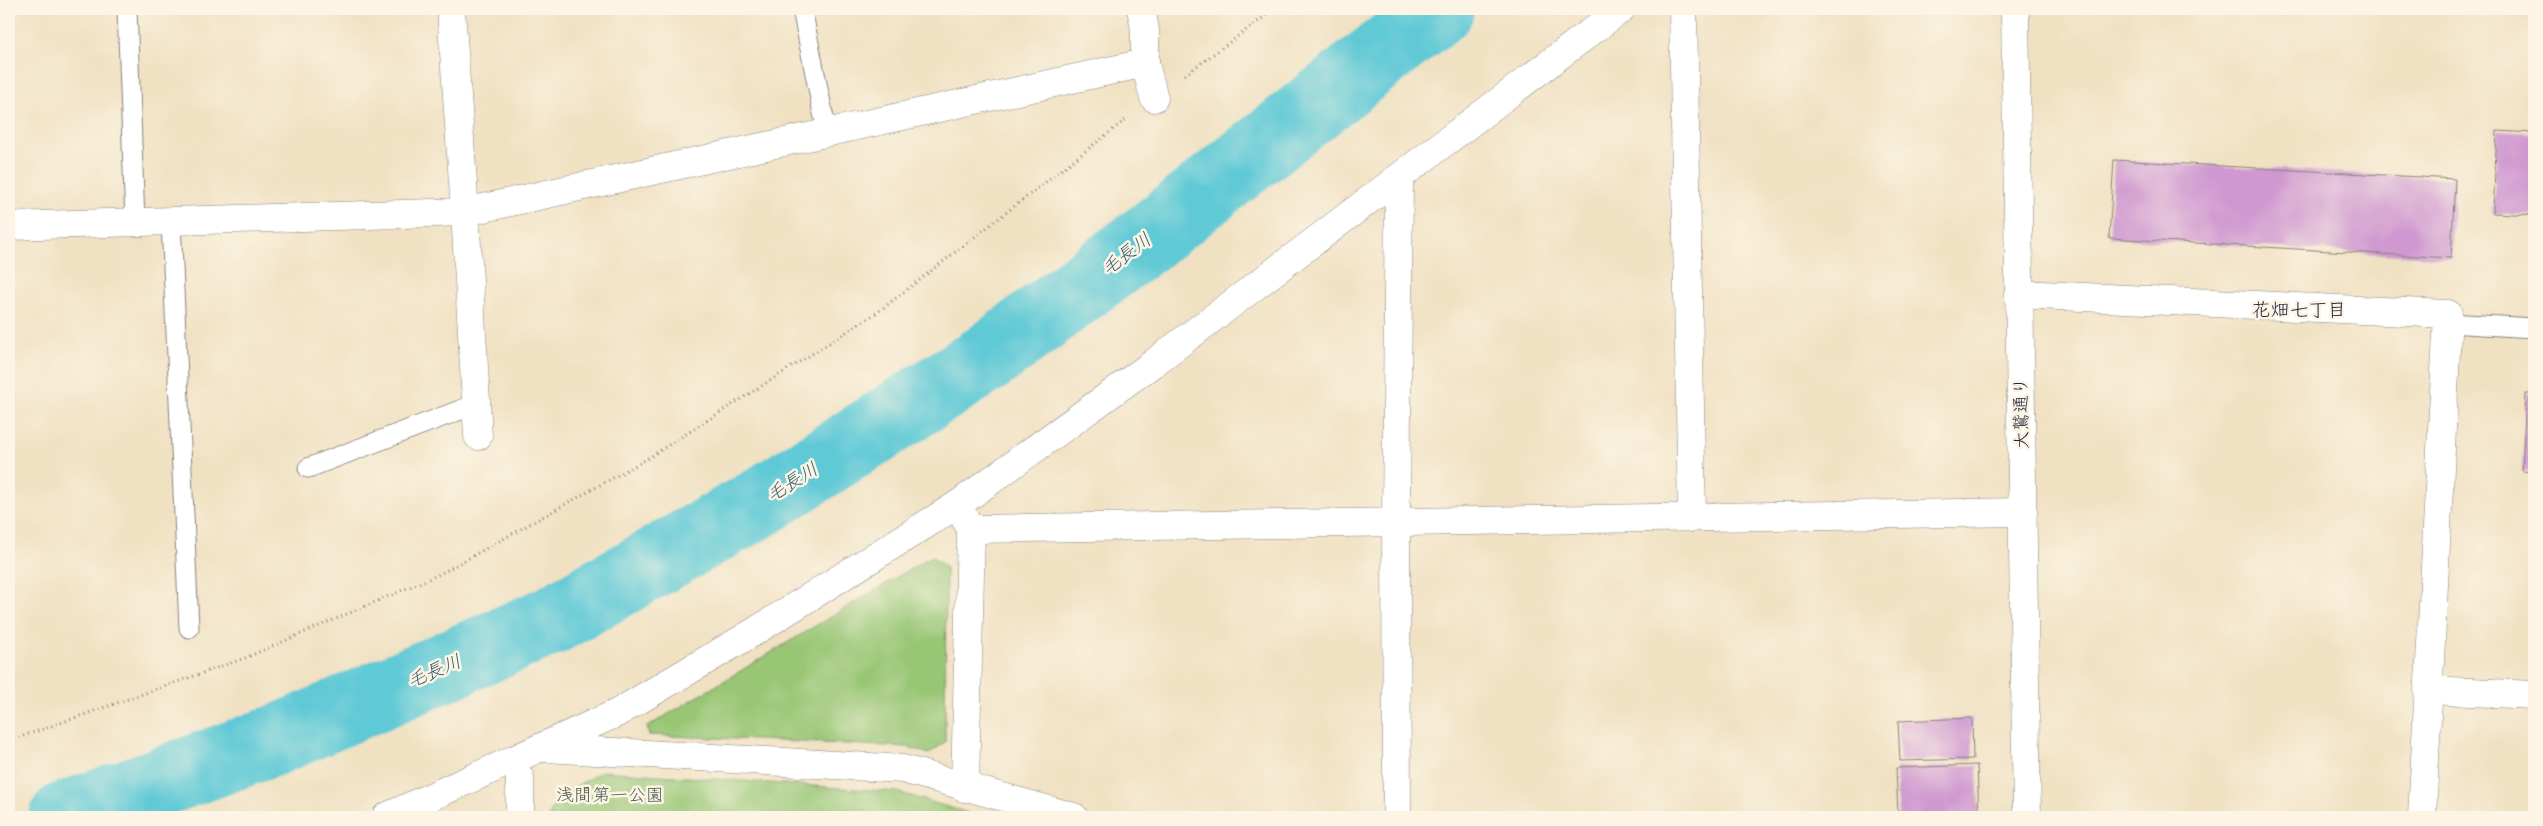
<svg xmlns="http://www.w3.org/2000/svg" width="2543" height="826" font-family="Itim,'Klee One',sans-serif">
<rect width="100%" height="100%" fill="#fcf5e5"/>
<filter id="ink" filterUnits="userSpaceOnUse"><feTurbulence type="fractalNoise" baseFrequency=".02" numOctaves="2"/><feDisplacementMap in="SourceGraphic" scale="10" xChannelSelector="R" yChannelSelector="G"/><feConvolveMatrix kernelMatrix="1 2 1 2 8 2 1 2 1" color-interpolation-filters="sRGB"/></filter>
<filter id="wash" filterUnits="userSpaceOnUse"><feTurbulence type="fractalNoise" baseFrequency=".0096" numOctaves="4" result="noise"/><feDisplacementMap in="SourceGraphic" scale="20" xChannelSelector="R" yChannelSelector="G"/><feGaussianBlur stdDeviation="1.12" result="paint"/><feColorMatrix in="noise" values="0 0 0 0 0 0 0 0 0 0 0 0 0 0 0 0 0 1.4 0 .05"/><feComposite in="paint" operator="in"/></filter>
<g filter="url(#wash)">
<rect width="100%" height="100%" fill="#f0e1c2"/>
<g fill="#98c674" stroke="#5d7458">
<polygon points="932,556 946,568 945,742 929,754 909,747 649,735 647,727"/>
<polygon points="602,771 897,792 982,817 548,817 560,796"/>
</g>
<g fill="none" stroke-linecap="round" stroke-linejoin="round">
<polyline stroke="#5ec9d6" stroke-width="70" points="64,817 276,740 550,621 758,504 989,357 1152,235 1439,9"/>
</g>
<g id="blocks">
<g fill="#cf98d0">
<polygon points="2497,131 2534,133 2534,215 2493,213"/>
<polygon points="2114,160 2455,179 2451,258 2109,238"/>
<polygon points="2526,394 2534,394 2534,472 2522,471"/>
<polygon points="1972,718 1973,759 1900,761 1898,721"/>
<polygon points="1977,765 1979,817 1898,817 1896,768"/>
</g>
</g>
</g>
<g filter="url(#ink)">
<use href="#blocks" fill-opacity="0" stroke="#89827e" stroke-width="1"/>
<g fill="none" stroke-linecap="round" stroke-linejoin="round">
<defs>
<g id="service">
<polyline points="127,9 135,222"/>
<polyline points="802,9 827,133"/>
<polyline points="171,221 189,628"/>
<polyline points="2448,323 2534,328"/>
<polyline points="308,468 476,404"/>
</g>
<g id="minor">
<polyline points="451,9 465,212 478,436"/>
<polyline points="1141,9 1145,30 1145,63 1154,98"/>
<polyline points="1683,9 1692,518"/>
<polyline points="9,226 465,212 1145,63"/>
<polyline points="2018,294 2448,314 2422,817"/>
<polyline points="957,505 971,529 2023,512"/>
<polyline points="2428,690 2534,695"/>
<polyline points="545,748 903,769 1074,817"/>
<polyline points="965,788 971,529"/>
<polyline points="386,817 617,713 754,632 957,505 1155,362 1621,9"/>
<polyline points="1397,817 1396,524 1399,179"/>
</g>
<g id="tertiary">
<polyline points="2015,9 2027,817"/>
<polyline points="520,817 520,778"/>
</g>
</defs>
<use href="#service" stroke="#89827e" stroke-width="21"/>
<use href="#minor" stroke="#89827e" stroke-width="29"/>
<use href="#tertiary" stroke="#89827e" stroke-width="29"/>
<g stroke="#89827e" stroke-width="3" stroke-dasharray="1 4" stroke-linecap="butt">
<polyline points="1185,75 1275,9"/>
<polyline points="9,741 245,658 440,574 645,460 878,312 1128,118"/>
</g>
<use href="#service" stroke="#fff" stroke-width="19"/>
<use href="#minor" stroke="#fff" stroke-width="28"/>
<use href="#tertiary" stroke="#fff" stroke-width="28"/>
</g>
</g>
<g text-anchor="middle" dominant-baseline="central" stroke-width="5" stroke-linejoin="round" paint-order="stroke">
<g font-size="18" fill="#22223b" stroke="#fcf5e5">
<text transform="translate(2021 413) rotate(-91)">大鷲通り</text>
</g>
<g font-size="18" fill="#4b5b4f" stroke="#fcf5e5">
<text x="610" y="795">浅間第一公園</text>
</g>
<g font-size="19" font-style="italic" fill="#375c71" stroke="#fcf5e5">
<text transform="translate(1126 254) rotate(-37)">毛長川</text>
<text transform="translate(792 482) rotate(-32)">毛長川</text>
<text transform="translate(434 671) rotate(-23)">毛長川</text>
</g>
<g font-size="19" fill="#22223b" stroke="#fcf5e5">
<text x="2299" y="309">花畑七丁目</text>
</g>
</g>
<rect width="2543" height="826" fill="none" stroke="#fcf5e5" stroke-width="30"/>
</svg>
